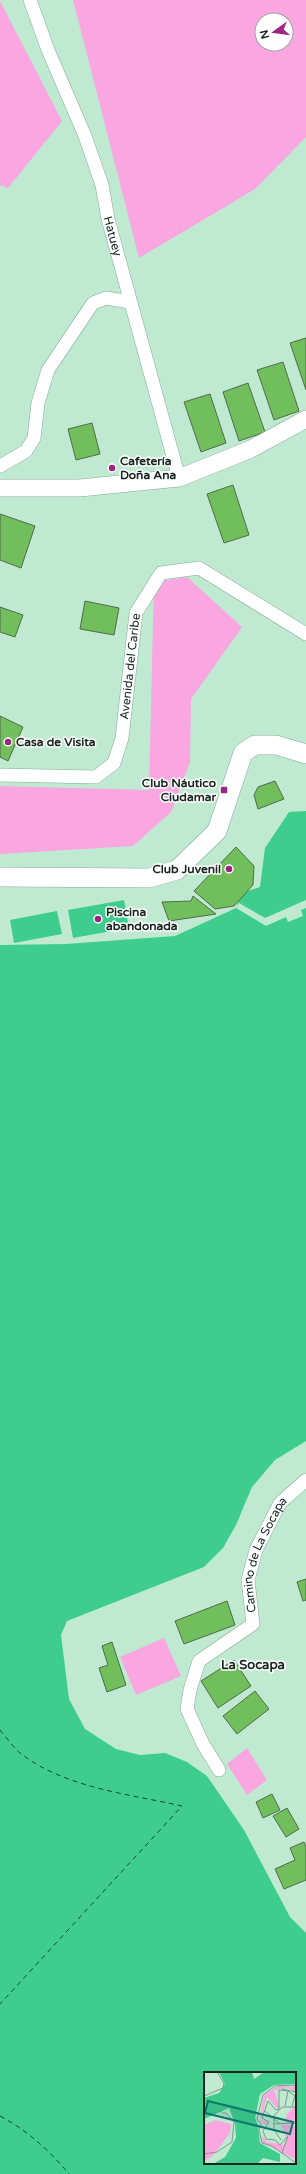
<svg xmlns="http://www.w3.org/2000/svg" width="306" height="2174" font-family="'Varela Round',sans-serif">
<rect width="100%" height="100%" fill="#bfead1"/>
<g fill="#faa6e0" fill-rule="evenodd">
<path d="M73,0h233v137l-51,52 -116,69zM262,20h24v24h-24z"/>
<polygon points="0,1 62,121 8,188 0,185"/>
<polygon points="187,577 242,627 191,699 190,762 171,812 133,846 0,854 0,786 149,790 154,582"/>
<polygon points="164,1638 181,1676 136,1695 120,1657"/>
<polygon points="247,1748 267,1780 247,1795 227,1764"/>
</g>
<g fill="#3ecd8c" fill-rule="evenodd">
<path d="M306,811v630l-31,19 -23,27 -16,38 -13,23 -19,19 -137,54 -6,14 8,64 16,30 31,20 24,6 25,-2 22,9 20,14 37,54 46,87 16,16v241h-306v-1229l66,-1 109,-8 61,-28 6,-15 18,-6 5,-39 24,-36zM205,2073h90v90h-90z"/>
<polygon points="124,900 129,928 73,938 68,910"/>
<polygon points="57,911 62,934 14,943 10,920"/>
</g>
<polygon fill="#bfead1" points="306,900 306,908 301,910 303,916 288,922 286,917 266,926 236,908 239,903 265,918"/>
<g fill="none" stroke-linecap="round" stroke-linejoin="round">
<g stroke="#124a30" stroke-width="1" stroke-dasharray="5 4" stroke-linecap="butt">
<path d="M0,1730c6,7 13,17 20,23 45,35 109,41 162,53l-182,198"/>
<path d="M0,2116c28,15 49,34 69,58"/>
</g>
</g>
<g fill="#71be5c" stroke="#526b4c">
<polygon points="306,338 306,390 290,343"/>
<polygon points="283,362 299,411 274,420 257,370"/>
<polygon points="248,383 265,432 239,441 223,392"/>
<polygon points="210,394 226,443 201,452 184,402"/>
<polygon points="92,423 100,454 76,460 68,429"/>
<polygon points="233,485 249,535 224,543 207,494"/>
<polygon points="0,514 35,526 21,568 0,560"/>
<polygon points="85,601 119,608 114,635 80,629"/>
<polygon points="0,607 23,615 15,637 0,632"/>
<polygon points="0,716 23,727 8,761 0,757"/>
<polygon points="275,781 284,799 258,809 254,795 258,787"/>
<polygon points="236,847 254,866 253,885 234,906 215,909 194,891"/>
<polygon points="193,896 216,914 169,921 162,902 191,901"/>
<polygon points="306,1579 306,1600 303,1601 297,1582"/>
<polygon points="227,1601 235,1625 184,1644 175,1621"/>
<polygon points="112,1642 126,1685 107,1692 99,1668 108,1665 102,1646"/>
<polygon points="234,1660 251,1686 218,1708 201,1681"/>
<polygon points="255,1691 269,1709 237,1734 223,1716"/>
<polygon points="272,1794 280,1810 263,1818 256,1802"/>
<polygon points="287,1808 299,1829 286,1837 273,1816"/>
<polygon points="304,1842 306,1847 306,1880 284,1889 275,1869 295,1860 290,1848"/>
</g>
<g fill="none" stroke-linecap="round" stroke-linejoin="round">
<defs>
<g id="minor">
<path id="s1" d="M30,0l18,50 37,86 17,49 6,34 71,259"/>
<polyline points="0,466 26,451 34,438 38,403 48,370 93,303 106,298 130,302"/>
<path id="s2" d="M0,775l96,2 18,-14 8,-25 14,-125 25,-40 38,-5 107,66"/>
<path id="s3" d="M219,1770l-16,-26 -16,-35 3,-19 9,-29 54,-37 -5,-44 8,-30 24,-47 26,-23"/>
</g>
<polyline id="tertiary" points="0,488 80,488 179,478 251,449 306,419"/>
<polyline id="secondary" points="0,877 149,878 177,870 217,831 243,753 255,745 276,745 306,754"/>
</defs>
<use href="#minor" stroke="#81aa92" stroke-width="14"/>
<use href="#tertiary" stroke="#81aa92" stroke-width="18"/>
<use href="#secondary" stroke="#81aa92" stroke-width="20"/>
<use href="#minor" stroke="#fff" stroke-width="13"/>
<use href="#tertiary" stroke="#fff" stroke-width="17"/>
<use href="#secondary" stroke="#fff" stroke-width="19"/>
</g>
<g fill="#9c2680" stroke="#fff" stroke-width="1.5">
<circle cx="112" cy="468" r="4"/>
<circle cx="8" cy="742" r="4"/>
<rect x="220" y="786" width="8" height="8" rx="2"/>
<circle cx="229" cy="869" r="4"/>
<circle cx="98" cy="919" r="4"/>
</g>
<g text-anchor="middle" dominant-baseline="central" stroke-width="3" stroke-linejoin="round" paint-order="stroke">
<g font-size="12" fill="#16261d" stroke="#fff">
<text stroke="none"><textPath href="#s1" startOffset="251">Hatuey</textPath></text>
<text stroke="none"><textPath href="#s2" startOffset="217">Avenida del Caribe</textPath></text>
<text stroke="none"><textPath href="#s3" startOffset="257">Camino de La Socapa</textPath></text>
</g>
<g font-size="12" font-weight="bold" fill="#16261d" stroke="#fff" text-anchor="start">
<text x="120" y="461">Cafetería<tspan x="120" dy="14">Doña Ana</tspan></text>
<text x="16" y="742">Casa de Visita</text>
<text x="216" y="783" text-anchor="end">Club Náutico<tspan x="216" dy="14">Ciudamar</tspan></text>
<text x="221" y="869" text-anchor="end">Club Juvenil</text>
<text x="106" y="912">Piscina<tspan x="106" dy="14">abandonada</tspan></text>
</g>
<g font-size="13" font-weight="bold" fill="#16261d" stroke="#fff">
<text x="253" y="1665">La Socapa</text>
</g>
</g>
<g transform="translate(204 2072)">
<rect width="92" height="92" fill="#bfead1"/>
<path d="M92,11v9l-8,-4 -14,2 6,18h-3l-10,-11 -6,23 8,2 -3,3 -6,-4 4,-26 14,-9 15,1zM92,33v17l-9,1 -2,-3 3,-7zM12,48l15,4 -1,9 -17,23 -9,5v-36zM77,53h11l4,3v36h-2l1,-5 -32,-16 -2,-8 6,7 17,3 3,-7z" fill="#faa6e0"/>
<path d="M15,0h33l2,7 10,-7h32l-1,12 -21,1 -14,9 -5,24 3,7 2,18 20,11v8l-17,-4 -6,6h-44l12,-7 11,-19 -1,-14 -6,-16 -25,11v-21l15,-5 6,-9z" fill="#3ecd8c"/>
<path fill="none" stroke="#3ecd8c" stroke-width="2" d="M8,25l9,14 5,-6 33,-11 -15,-22"/>
<path fill="none" stroke="#7b9c89" stroke-width="1" d="M92,13l-21,1 -12,9 -6,24 4,5 -2,6 3,13 10,3 24,17M78,17l14,3M0,24l19,-8 1,-5 -7,-11M81,34l3,-15M60,38l16,14M69,52l23,-1M77,68l-7,-10v-14l8,-9h14M78,81l6,-17 -8,9 -5,-5 -9,-1 -3,-8 6,-9 -7,-4 6,-17 8,9 3,-1v-19l9,1 7,5 -3,10M0,82l13,-2 15,-10 2,-20 -8,-9h-4"/>
<path fill="#0f766e" fill-opacity="0.15" stroke="#0f766e" stroke-width="2" d="M4,29l85,21 -3,12 -85,-21z"/>
<rect width="92" height="92" fill="none" stroke="#16261d" stroke-width="2"/>
</g>
<g transform="translate(274 32) rotate(256)"><circle r="19" fill="#ffffff" stroke="#a2a8a5"/>
<path d="M0-3L7 15L0 10L-7 15Z" fill="#9c2680"/>
<text y="-6" font-size="11" font-weight="bold" text-anchor="middle" fill="#16261d">N</text>
</g>
</svg>
